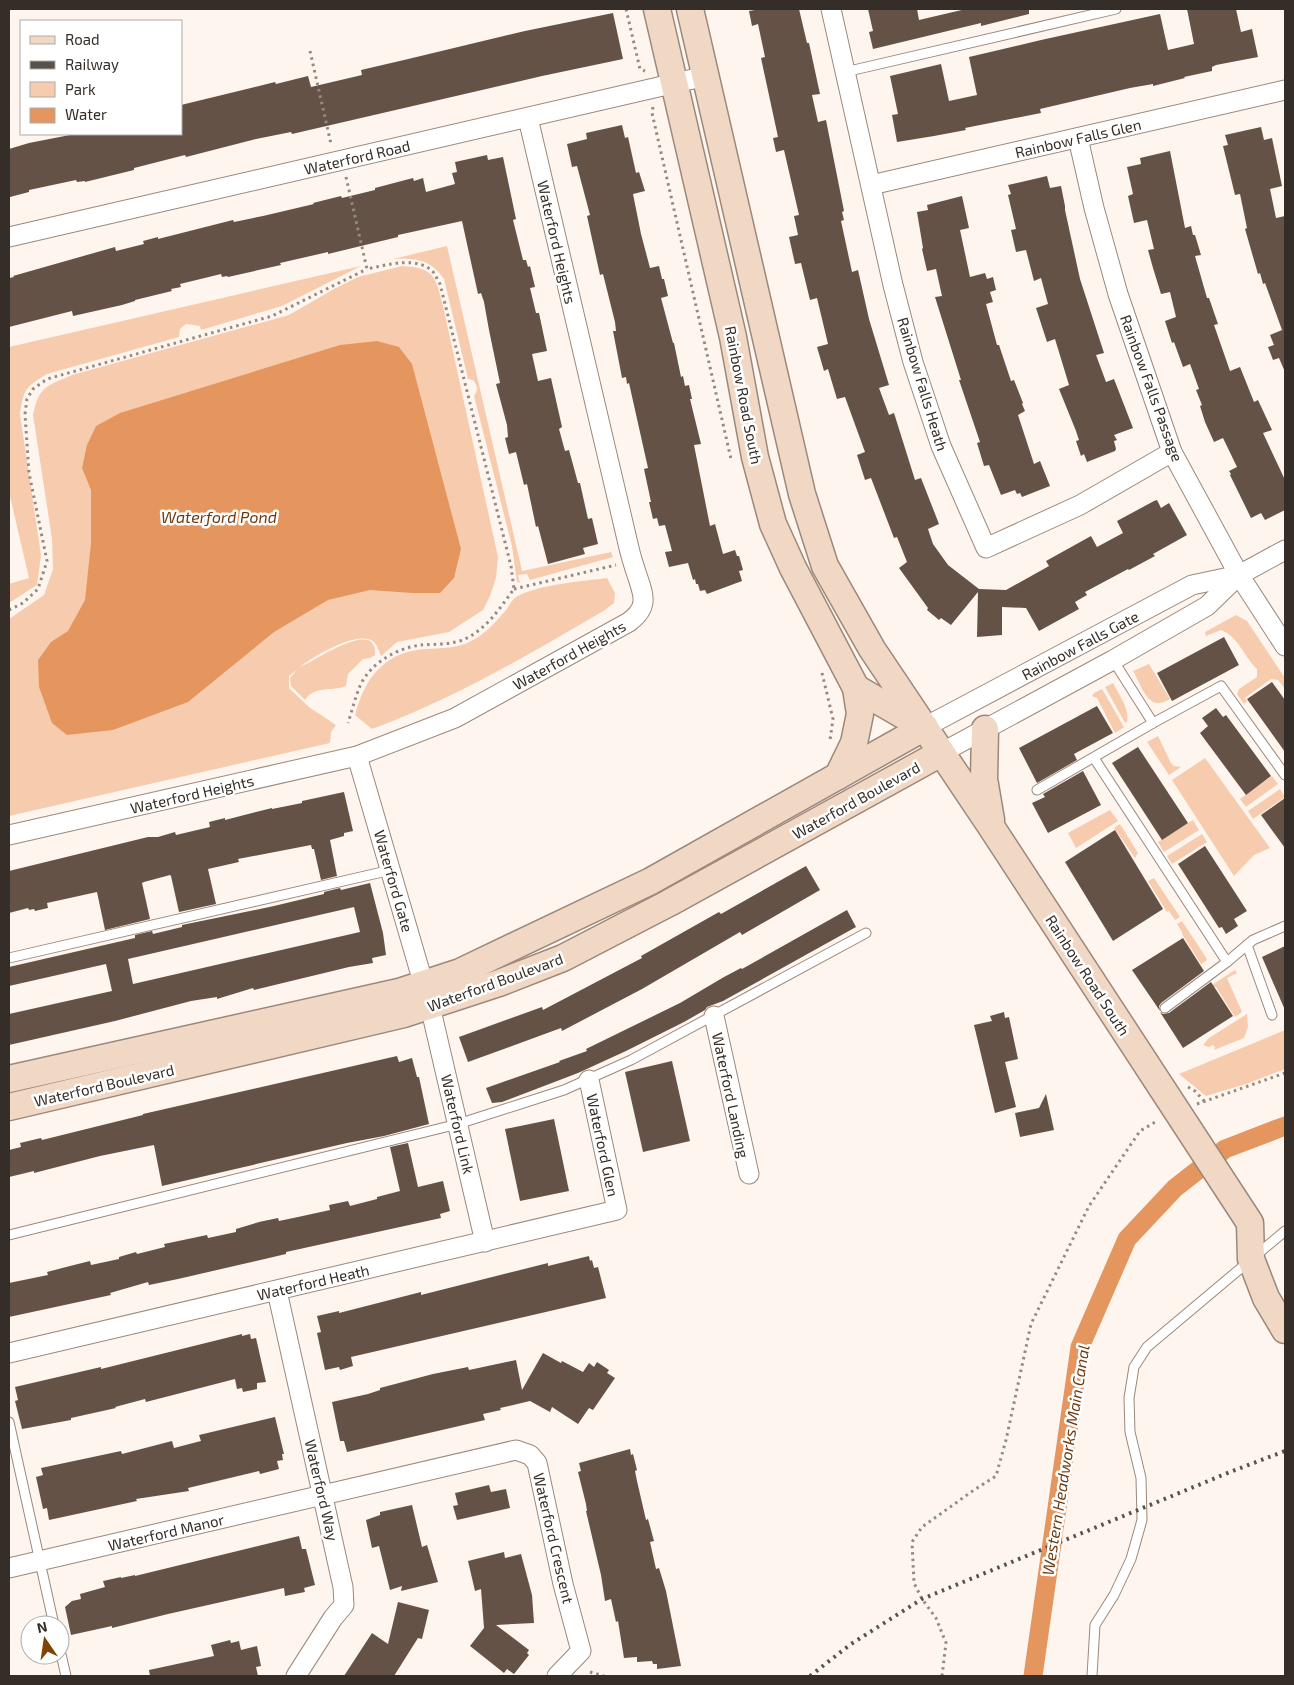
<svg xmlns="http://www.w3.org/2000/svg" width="1294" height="1685" font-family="'Exo 2',sans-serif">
<rect width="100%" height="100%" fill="#fef5ef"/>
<g fill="#f7ccae">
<path d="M447,246l75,325 89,-19 2,5 -83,23 -3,-6 -9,1 2,8 -3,-1 -5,-36 -38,-150c4,-6 4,-10 -1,-16l-5,-1 -24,-100c-14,-20 -28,-21 -51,-20z"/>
<path d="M361,266l-79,40 -81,24 -1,-4 -14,-2 -6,5 -1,8 -132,37c-22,13 -23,15 -27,40l21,141 -4,30 -28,18v-19l20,-6 -20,-86v-145z"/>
<path d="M402,266c33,2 33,10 41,40l55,251 -2,21 -6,18 -7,14 -34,22 -52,10 -16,14c-2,-5 -4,-11 -7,-14 -16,-13 -61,15 -74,25 12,-4 78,-51 75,-12l-5,3 -7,1 -15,15 -2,12c-14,6 -31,-1 -41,14l-14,-14 -1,-8 7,-8 -8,6v12l20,19 27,18 -5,7 -1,11 -321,73v-197l35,-24 9,-26 -1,-30 -19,-124c6,-29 14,-29 39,-40l217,-60 45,-26 24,-12z"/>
<path d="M607,578l8,15 -1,10 -9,7c-75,44 -151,89 -233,119l-17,-14c8,-31 24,-57 57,-64 16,-4 34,-1 49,-6 19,-5 33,-21 45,-35 3,-4 7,-12 12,-14 19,-11 66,-15 89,-18z"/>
<path d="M1236,615l11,6 38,57v11l-7,-9 -7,-1 -26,19 2,3 -3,3 -7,-10 2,-5 18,-12v-8c-13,-12 -18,-32 -36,-39l-15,6 -1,-4z"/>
<path d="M1149,664l21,35c-22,14 -27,-11 -37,-28z"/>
<path d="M1113,683c6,12 17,26 14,40l-3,-2 -19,-34z"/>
<polygon points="1102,689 1124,727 1115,733 1097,698 1092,696 1094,693"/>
<polygon points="1158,736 1171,763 1174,766 1181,767 1169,775 1147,742"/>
<polygon points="1205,758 1270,848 1254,855 1234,876 1172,780"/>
<polygon points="1272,776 1278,784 1246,807 1240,799"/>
<polygon points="1280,789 1285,797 1253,819 1248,811"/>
<polygon points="1110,810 1118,821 1076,848 1068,833"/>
<polygon points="1193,820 1199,830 1164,852 1158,842"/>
<polygon points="1120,824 1138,853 1135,858 1114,828"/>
<polygon points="1202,834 1207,842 1172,864 1167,856"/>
<polygon points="1154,878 1180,917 1175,920 1169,911 1167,912 1148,881"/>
<polygon points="1182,921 1207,959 1206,961 1201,964 1182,934 1182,932 1177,924"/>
<polygon points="1235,970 1237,973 1227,978 1242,1012 1235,1017 1216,987 1214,987 1212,985"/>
<polygon points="1247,1014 1248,1027 1244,1038 1214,1050 1215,1047 1213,1045 1209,1047 1203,1045 1209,1038"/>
<polygon points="1285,1030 1285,1069 1246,1084 1206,1096 1179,1074"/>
</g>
<polygon fill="#e4965e" points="377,341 399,347 412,364 461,549 454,578 440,593 412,593 370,590 328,600 274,632 188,702 113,730 67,735 52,723 39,687 38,660 51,642 68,631 85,600 91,543 91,490 82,468 87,445 96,426 120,413 340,345"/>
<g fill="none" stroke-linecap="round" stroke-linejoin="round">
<polyline stroke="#e4965e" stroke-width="19" points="1033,1676 1080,1347 1127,1239 1175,1188 1225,1149 1285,1126"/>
</g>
<g fill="#645246" fill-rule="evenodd">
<polygon points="761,9 799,9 807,43 809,43 820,94 812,95 818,122 826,120 844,211 842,212 844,220 841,221 852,272 858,270 869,319 889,385 879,388 889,415 894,413 915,480 921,478 939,524 928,529 933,544 948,565 979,589 1006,590 1049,566 1046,561 1091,536 1097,547 1123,533 1117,521 1154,501 1157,500 1161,508 1169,503 1187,535 1153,554 1155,556 1129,570 1128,569 1085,592 1087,595 1075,602 1079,609 1039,631 1026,608 1002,607 1002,635 977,637 978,592 951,625 941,618 939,620 927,610 928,608 899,568 907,562 897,537 894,538 871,478 865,480 857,455 865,452 845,397 837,399 828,369 824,371 817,347 828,344 817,298 810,300 801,263 795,264 789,237 798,235 794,216 799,215 784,150 776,152 773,138 778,137 761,58 765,57 758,24 752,26 749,11"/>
<polygon points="868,9 917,9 919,20 966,9 1029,9 1029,14 981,26 981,23 873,49 869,32 873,31"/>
<polygon points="1187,9 1236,9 1241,32 1252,29 1258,57 1216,65 1212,67 1212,71 1184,77 1185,78 1153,86 1153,84 1130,88 1040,109 1041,113 965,128 966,130 934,136 897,142 892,115 898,114 890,76 941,64 949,101 977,95 969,57 1041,40 1160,14 1168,50 1194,44"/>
<polygon points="613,13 623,59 542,76 292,134 291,132 256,139 186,157 185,155 142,166 134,168 134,170 85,182 85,181 77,182 76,180 29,190 29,192 10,197 9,189 9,149 29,143 75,134 181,134 181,105 275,82 276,84 308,76 311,87 362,75 361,70 404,60 525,31"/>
<polygon points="622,125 625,138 628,137 636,173 639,172 645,191 633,194 641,234 650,268 659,266 662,279 664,279 668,296 661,298 673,343 674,343 681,377 683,376 685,386 689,385 692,399 690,399 701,444 694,445 710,526 715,524 723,554 735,550 737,556 739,556 743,570 739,571 742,581 707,594 705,590 700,591 698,584 696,584 695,579 693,580 688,563 669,567 665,552 672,551 665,525 659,526 657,518 653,519 649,502 651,502 644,469 648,468 629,383 627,384 626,377 622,378 613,331 616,331 615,322 603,274 600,275 587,216 590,215 577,166 572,167 567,144 587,139 586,133"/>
<polygon points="1261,127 1264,140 1272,138 1282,186 1270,189 1276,218 1285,216 1285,372 1279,358 1273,360 1268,347 1274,345 1270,335 1282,330 1265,283 1263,284 1260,273 1258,274 1245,229 1247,228 1240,194 1235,195 1223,146 1228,145 1225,135"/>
<polygon points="1170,151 1185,228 1191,226 1193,235 1195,235 1201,255 1195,256 1207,298 1209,298 1218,324 1214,325 1230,371 1240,367 1254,402 1258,400 1272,430 1263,433 1285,480 1285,510 1265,520 1261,513 1251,518 1230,475 1231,474 1229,471 1237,467 1223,438 1214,442 1205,422 1200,406 1202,405 1196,390 1199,389 1190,364 1183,367 1174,342 1172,343 1165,321 1176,317 1170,292 1161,294 1153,268 1148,250 1154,249 1147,220 1134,223 1128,196 1133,194 1127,167 1141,164 1140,158"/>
<polygon points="487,155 488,160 503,157 516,219 513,220 523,260 526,260 528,267 530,266 535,287 530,288 536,313 539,313 547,351 532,354 538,381 551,378 562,427 559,429 565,451 569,450 578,483 580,483 588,519 592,518 598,544 583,548 585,554 548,564 538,526 536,527 527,484 524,485 516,452 509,454 505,438 508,437 507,425 496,384 500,383 489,330 484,302 481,293 478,294 462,221 398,235 398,237 328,254 328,252 280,263 281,265 228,277 227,276 222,277 221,274 180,284 181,287 171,289 172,291 135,300 135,301 122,305 73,316 72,311 9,327 9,278 14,277 13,276 115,247 116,251 144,244 143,241 158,237 158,239 233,220 234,222 263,216 314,204 313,203 341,196 342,198 375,190 375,188 413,178 414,181 423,178 426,192 455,184 452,173 457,172 455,162"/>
<polygon points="1047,176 1050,188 1061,186 1065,206 1065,210 1080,279 1104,353 1096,355 1106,382 1114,379 1133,428 1114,435 1117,440 1114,441 1116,449 1115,451 1087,462 1084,454 1081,456 1076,441 1079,440 1076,431 1059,389 1069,385 1055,339 1047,342 1036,308 1048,304 1041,278 1034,281 1026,250 1016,252 1011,230 1016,229 1008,195 1011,194 1008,185"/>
<polygon points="962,196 969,228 960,230 970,277 985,273 987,279 993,277 996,290 990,292 993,302 986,304 997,345 999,345 1011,381 1014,380 1023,403 1022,404 1025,411 1018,415 1034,464 1040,461 1050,486 1022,497 1020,493 1017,494 1015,490 1001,495 989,465 984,466 977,443 980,442 959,380 961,380 935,297 942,296 936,269 927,271 922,249 923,248 917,212 928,210 927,205"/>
<polygon points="1224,637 1239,665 1172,701 1157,673"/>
<polygon points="1272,682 1285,700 1285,752 1247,699"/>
<polygon points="1097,706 1113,733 1074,754 1077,760 1037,783 1019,748"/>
<polygon points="1216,708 1223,717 1226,715 1271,776 1246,795 1200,733 1208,726 1202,718"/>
<polygon points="1138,747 1188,823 1162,840 1112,763"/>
<polygon points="1083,771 1101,805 1048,833 1032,803 1045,797 1043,794"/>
<polygon points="344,792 353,831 344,833 344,836 330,840 337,876 321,880 314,849 312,849 311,845 238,859 239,862 208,869 216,904 179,912 171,876 170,875 144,882 142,883 150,919 105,930 97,892 47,903 48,908 35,911 34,909 29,910 28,908 9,913 9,871 148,837 158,837 175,832 176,835 210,827 209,822 225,818 225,820 272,808 272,809 302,803 302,801"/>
<polygon points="1285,798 1285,848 1261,815"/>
<polygon points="1115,830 1163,909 1113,941 1065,862"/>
<polygon points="1205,846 1247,911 1234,919 1238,926 1226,934 1222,927 1219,928 1178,864"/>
<polygon points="806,866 820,890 742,935 740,932 642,989 562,1031 561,1028 468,1062 459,1037 542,1007 543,1010 642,958 641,956 719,912 721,914"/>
<path d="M370,883l13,50 3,22 -14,3 1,5 -24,4 -95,23 -1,-2 -36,11v-2l-26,4 -76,20 -106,24v-31l103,-23 -6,-27 -97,22v-19l126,-29v-3l17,-4 1,3 29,-7v-2l92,-19 50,-12v-2l16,-4 1,2zM354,907l6,25 -227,52 -5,-25z"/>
<polygon points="847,910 856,927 723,1001 707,1007 705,1010 684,1022 626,1051 578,1073 502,1102 492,1103 486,1088 560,1062 559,1061 587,1051 586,1049 680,1003 724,977 741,968 742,969"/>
<polygon points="1183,938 1204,971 1161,1003 1159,1006 1160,1011 1132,970"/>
<polygon points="1285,946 1285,1010 1262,957"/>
<polygon points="1211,982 1233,1016 1183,1048 1160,1012 1163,1014 1169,1013"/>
<polygon points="1004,1012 1005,1018 1009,1017 1018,1059 1005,1062 1016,1107 995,1113 974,1025 992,1021 990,1016"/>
<polygon points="397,1056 399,1062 412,1058 417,1077 419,1077 429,1124 384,1136 347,1143 162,1186 154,1145 100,1156 34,1173 34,1171 9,1177 9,1150 21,1147 20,1143 41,1138 42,1140 143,1115 143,1114"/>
<polygon points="672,1061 690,1141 643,1152 625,1072"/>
<polygon points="1046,1094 1054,1130 1020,1137 1015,1113 1039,1108"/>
<polygon points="554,1119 569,1191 520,1201 505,1129"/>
<polygon points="408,1143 418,1187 443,1181 450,1211 440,1214 441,1218 286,1252 286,1254 178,1279 149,1285 148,1282 110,1293 111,1295 9,1317 9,1283 48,1275 47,1272 70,1266 90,1261 91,1265 119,1259 119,1257 136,1252 137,1254 165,1247 164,1244 207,1235 208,1238 236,1232 236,1229 259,1222 278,1218 279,1221 298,1217 330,1210 329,1205 348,1201 350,1206 377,1199 377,1197 400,1191 390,1147"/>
<polygon points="589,1256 590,1261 592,1260 594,1268 598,1267 606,1298 351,1357 353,1366 340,1370 339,1367 325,1370 317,1333 321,1332 317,1316 339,1311 339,1313 421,1292 421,1295 548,1263 548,1266"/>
<polygon points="242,1334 242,1336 250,1334 251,1339 256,1338 266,1382 257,1383 257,1389 243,1392 242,1388 237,1389 235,1379 146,1402 145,1399 115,1407 116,1408 71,1418 71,1420 22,1429 15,1401 18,1400 15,1387 101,1367 101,1369"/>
<polygon points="543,1353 561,1363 562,1361 583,1372 589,1363 594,1367 597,1362 609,1370 607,1373 615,1378 593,1410 589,1408 578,1424 552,1407 550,1412 530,1401 500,1408 501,1410 483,1414 485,1420 347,1452 344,1441 340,1441 332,1402 368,1394 380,1390 380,1388 433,1374 468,1367 469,1370 516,1360 522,1390"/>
<polygon points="275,1417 284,1454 282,1454 283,1460 277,1461 279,1469 260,1474 259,1471 188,1488 189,1491 136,1499 137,1501 49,1520 47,1508 43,1509 36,1477 43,1475 41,1468 121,1451 122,1454 172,1441 174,1448 201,1441 199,1435"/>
<polygon points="630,1449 631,1455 633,1454 637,1470 635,1471 637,1481 646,1520 648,1519 654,1541 650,1542 656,1569 659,1568 666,1591 681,1666 657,1669 657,1664 653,1664 652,1661 637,1662 637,1657 624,1658 618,1621 616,1622 611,1599 605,1601 601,1575 586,1511 587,1511 586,1504 578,1472 581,1471 579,1463"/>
<polygon points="489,1485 491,1492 506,1489 510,1508 457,1520 453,1506 458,1505 455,1493"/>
<polygon points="412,1505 422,1547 427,1545 438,1582 401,1591 402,1586 390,1590 379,1546 372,1548 366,1520 380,1515 380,1512"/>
<polygon points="299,1536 302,1549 306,1549 315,1585 304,1588 305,1592 285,1596 284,1588 168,1614 112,1628 112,1626 71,1635 65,1607 72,1601 81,1599 80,1594 105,1587 103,1581 121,1577 121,1578 135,1575 135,1576"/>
<polygon points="504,1552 505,1558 521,1554 532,1595 534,1623 496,1625 529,1650 527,1653 529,1655 514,1674 507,1669 504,1673 470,1646 484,1628 481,1589 475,1591 468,1561"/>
<polygon points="398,1602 429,1610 422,1639 418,1638 394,1676 344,1676 372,1633 388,1644"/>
<polygon points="230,1640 231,1643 239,1641 241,1650 257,1646 261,1666 256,1667 258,1676 150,1676 149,1670 214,1656 211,1645"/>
</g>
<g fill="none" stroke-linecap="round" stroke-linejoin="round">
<defs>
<g id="lane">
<polyline points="845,72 1116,9"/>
<polyline points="1153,723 1221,686 1285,775"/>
<polyline points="1094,758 1227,962"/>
<polyline points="1037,790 1153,723 1113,660"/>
<polyline points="1247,945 1272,1015"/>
<polyline points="9,958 391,870"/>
<polyline points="1165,1008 1227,962 1253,940 1285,926"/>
<polyline points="9,1235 458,1124 564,1090 631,1060 866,933"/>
<polyline points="9,1422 54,1625"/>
<polyline points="60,1650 66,1676"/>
<polyline points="1092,1676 1095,1625 1114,1595 1131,1559 1142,1520 1141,1478 1130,1432 1129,1398 1134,1367 1147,1347 1285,1231"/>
</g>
<g id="street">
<polyline points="831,9 893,285 913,362 941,446 986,548 1080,505 1172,452"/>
<polyline points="1078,138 1094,208 1118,294 1172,452 1239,575 1285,646"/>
<polyline points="871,185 1285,90"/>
<polyline points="9,237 706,76"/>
<polyline points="925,727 1192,585 1239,575"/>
<polyline points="941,753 1113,660 1207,606 1239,575 1285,550"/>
<polyline points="357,756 430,1006 485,1242"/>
<path d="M9,835l348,-79 98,-38 174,-96c20,-15 15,-26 8,-47 -3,-9 -6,-18 -8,-27l-101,-430"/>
<polyline points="714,1016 749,1174"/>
<polyline points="277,1291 343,1587 344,1605 333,1618 296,1676"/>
<polyline points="9,1353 617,1210 589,1080"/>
<polyline points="9,1568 516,1450 530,1455 537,1463 563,1584 581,1651 557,1676"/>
</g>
<g id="secondary">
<polyline points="657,9 733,337 755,457 773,524 793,568 856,688 920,725"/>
<polyline points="690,9 802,494 825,566 872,649 992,828 1250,1223 1251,1259 1266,1298 1285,1330"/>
<polyline points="985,729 984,779 991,820"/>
<polyline points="838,776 854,743 860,714 856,688"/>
<polyline points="9,1079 399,992 460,972 651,881 925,727"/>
<polyline points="9,1107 404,1014 499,983 563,958 669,903 941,753"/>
</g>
</defs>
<use href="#lane" stroke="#9c887b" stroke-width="11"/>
<use href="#street" stroke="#9c887b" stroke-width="21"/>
<use href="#secondary" stroke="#9c887b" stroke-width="29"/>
<g stroke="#938a84" stroke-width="3" stroke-dasharray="2.5 4" stroke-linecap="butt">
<polyline points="626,9 640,69 645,71"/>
<polyline points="310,51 331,144"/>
<polyline points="653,107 652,113 731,459"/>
<path d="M346,177l21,92c19,-4 52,-14 67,4 2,3 4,8 6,11l71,282 3,23c-14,19 -26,38 -47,49 -13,7 -32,6 -46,7 -24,3 -51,18 -61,41 -5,12 -8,25 -12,37"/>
<polyline points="514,589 616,565"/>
<polyline points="9,610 23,603 38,589 47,561 29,473 25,414 27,399 33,389 47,379 272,316 367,269"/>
<polyline points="822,673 833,719 830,740"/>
<polyline points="1188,1087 1195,1091 1205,1102"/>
<polyline points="1197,1104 1285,1073"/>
<polyline points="590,1672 604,1676"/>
<polyline points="942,1676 946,1643 936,1618 922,1599 914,1583 912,1542 922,1527 974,1490 996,1476 1006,1440 1031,1324 1089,1206 1140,1131 1157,1121"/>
</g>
<use href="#lane" stroke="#fff" stroke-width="9"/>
<use href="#street" stroke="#fff" stroke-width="19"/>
<use href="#secondary" stroke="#f0d8c5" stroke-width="26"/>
<polyline stroke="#59514b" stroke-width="4" stroke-dasharray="2.5 5" stroke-linecap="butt" points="810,1676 851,1644 922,1599 1230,1472 1285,1451"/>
</g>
<g text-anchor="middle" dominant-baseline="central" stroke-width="5" stroke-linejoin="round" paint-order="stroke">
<g font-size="15" fill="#352d27" stroke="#fff">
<text transform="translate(1078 138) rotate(-13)">Rainbow Falls Glen</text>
<text transform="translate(357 157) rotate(-13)">Waterford Road</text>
<text transform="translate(557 242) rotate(77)">Waterford Heights</text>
<text transform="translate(923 384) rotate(73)">Rainbow Falls Heath</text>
<text transform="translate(1152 388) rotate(70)">Rainbow Falls Passage</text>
<text transform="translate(744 395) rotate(79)">Rainbow Road South</text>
<text transform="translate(1080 645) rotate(-28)">Rainbow Falls Gate</text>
<text transform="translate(569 655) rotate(-29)">Waterford Heights</text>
<text transform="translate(192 794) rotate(-13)">Waterford Heights</text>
<text transform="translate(856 800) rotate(-29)">Waterford Boulevard</text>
<text transform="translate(394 881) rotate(74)">Waterford Gate</text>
<text transform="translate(1088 975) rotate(57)">Rainbow Road South</text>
<text transform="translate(495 982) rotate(-20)">Waterford Boulevard</text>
<text transform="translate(104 1085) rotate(-13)">Waterford Boulevard</text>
<text transform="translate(731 1095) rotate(78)">Waterford Landing</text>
<text transform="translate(458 1124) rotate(77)">Waterford Link</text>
<text transform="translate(603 1145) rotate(78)">Waterford Glen</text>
<text transform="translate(313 1282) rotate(-13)">Waterford Heath</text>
<text transform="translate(322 1490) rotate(77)">Waterford Way</text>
<text transform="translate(166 1532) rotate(-13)">Waterford Manor</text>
<text transform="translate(554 1538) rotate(77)">Waterford Crescent</text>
</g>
<g font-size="16" font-style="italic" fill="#6e3b10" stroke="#fff">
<text x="219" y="516">Waterford Pond</text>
<text transform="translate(1065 1460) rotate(-81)">Western Headworks Main Canal</text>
</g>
</g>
<rect width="1294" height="1685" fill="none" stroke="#352d27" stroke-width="20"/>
<rect x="20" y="20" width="162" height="115" fill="#ffffff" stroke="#aeaba9"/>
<rect x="30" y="36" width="25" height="8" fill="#f0d8c5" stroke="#aeaba9"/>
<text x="65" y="45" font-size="15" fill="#352d27">Road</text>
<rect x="30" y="61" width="25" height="8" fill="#59514b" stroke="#aeaba9"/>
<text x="65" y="70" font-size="15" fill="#352d27">Railway</text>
<rect x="30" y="82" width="25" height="15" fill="#f7ccae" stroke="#aeaba9"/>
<text x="65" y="95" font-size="15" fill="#352d27">Park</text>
<rect x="30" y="108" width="25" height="15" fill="#e4965e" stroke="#aeaba9"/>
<text x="65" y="120" font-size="15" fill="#352d27">Water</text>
<g transform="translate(45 1640) rotate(347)"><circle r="24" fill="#ffffff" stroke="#aeaba9"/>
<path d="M0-4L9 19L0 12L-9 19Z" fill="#814205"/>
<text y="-8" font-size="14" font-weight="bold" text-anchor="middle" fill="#352d27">N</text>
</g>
</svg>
